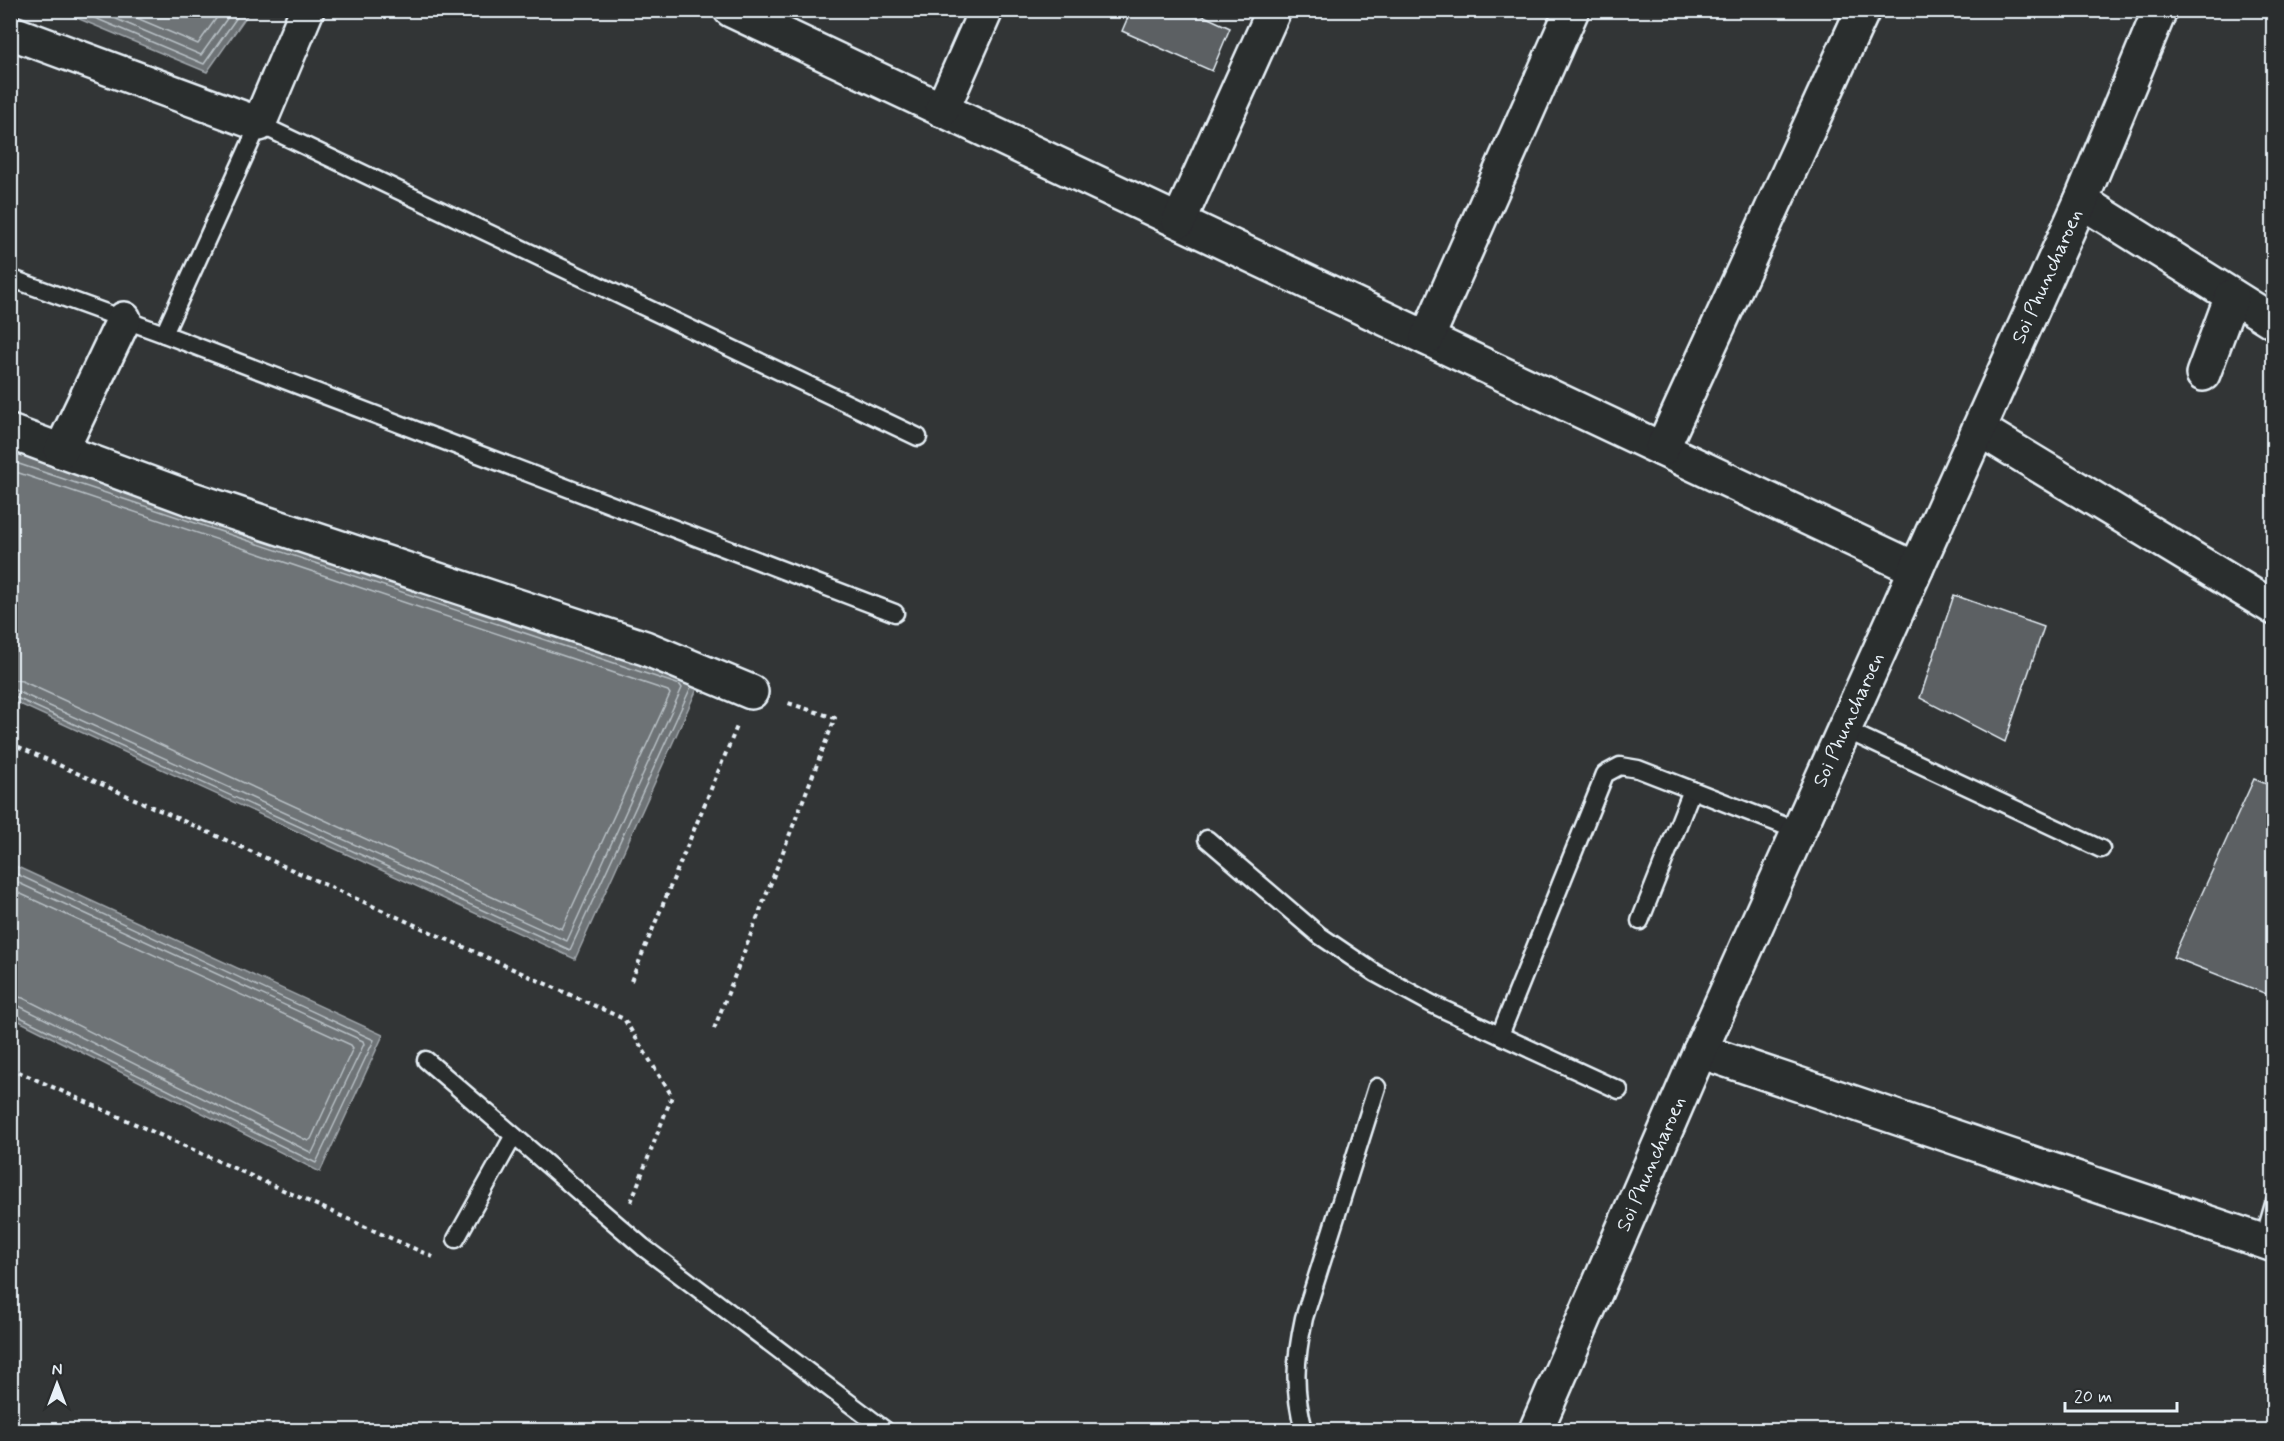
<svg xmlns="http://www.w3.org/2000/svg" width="2284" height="1441" font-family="Mynerve,sans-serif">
<rect width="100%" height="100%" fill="#323536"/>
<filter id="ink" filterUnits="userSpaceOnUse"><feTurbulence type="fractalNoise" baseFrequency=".0167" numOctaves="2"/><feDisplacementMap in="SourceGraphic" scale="12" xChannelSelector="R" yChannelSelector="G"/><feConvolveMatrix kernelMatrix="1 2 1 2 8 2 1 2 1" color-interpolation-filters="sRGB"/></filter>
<g filter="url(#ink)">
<g fill="#6e7376" stroke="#9fa5aa" stroke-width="1.5">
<polygon points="60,11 250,10 250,11 207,72"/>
<polygon points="11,447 702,678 575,959 11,700"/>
<polygon points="11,864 383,1035 320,1172 11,1017"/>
</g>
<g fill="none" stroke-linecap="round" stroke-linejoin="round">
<g stroke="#b7bfc4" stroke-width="1.5">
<polyline points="76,10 204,64 242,10"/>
<polyline points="95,10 201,55 233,10"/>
<polyline points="118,10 198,44 222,10"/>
<polyline points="10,461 680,685 682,688 567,941 10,688"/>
<polyline points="10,470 668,691 670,694 562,929 22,681 10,679"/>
<polyline points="10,695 570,950 691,687"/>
<polyline points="10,871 374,1040 316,1163 10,1012"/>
<polyline points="10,879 363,1041 364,1044 312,1153 19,1006 10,1004"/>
<polyline points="10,889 351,1045 353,1048 311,1139 308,1141 23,998 10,995"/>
</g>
</g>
<g fill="#5c6063" stroke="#e8f1f8" stroke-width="1.5">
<polygon points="1131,10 1191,10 1230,28 1212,71 1122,31"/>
<polygon points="1954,595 2044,627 2005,742 1920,698"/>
<polygon points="2254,779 2274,787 2274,997 2173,957"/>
</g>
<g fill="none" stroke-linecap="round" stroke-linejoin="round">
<defs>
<g id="service">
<polyline points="10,278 164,334 895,613"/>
<polyline points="164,334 259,124 918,437"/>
<polyline points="1844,729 2101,849"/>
<polyline points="1207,839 1319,935 1375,973 1434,1005 1619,1090"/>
<polyline points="1640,921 1692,790"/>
<polyline points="1500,1035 1605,774 1620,766 1638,769 1798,831"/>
<polyline points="426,1060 643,1247 885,1430"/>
<polyline points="456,1239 513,1137"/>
<polyline points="2263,1242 2274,1204"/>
<path d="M1304,1430c-11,-41 -9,-70 0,-112l73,-231"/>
</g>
<g id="minor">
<polyline points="731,10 1916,569"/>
<polyline points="10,32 259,124 307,10"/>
<polyline points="942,110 986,10"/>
<polyline points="2081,201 2274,322"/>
<polyline points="1179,221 1274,10"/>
<polyline points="1427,338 1572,10"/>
<polyline points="2203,374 2232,296"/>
<polyline points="1979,429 2274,608"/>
<polyline points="10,432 192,499 645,648 751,692"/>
<polyline points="1662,449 1863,10"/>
<polyline points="61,451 124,319"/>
<polyline points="1700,1051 2274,1245"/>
</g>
<g id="tertiary">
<path id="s1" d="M1536,1430l164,-379 381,-850 79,-191"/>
</g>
</defs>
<use href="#service" stroke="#e8f1f8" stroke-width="21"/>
<use href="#minor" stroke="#e8f1f8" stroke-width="38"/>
<use href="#tertiary" stroke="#e8f1f8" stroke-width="38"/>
<g stroke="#e8f1f8" stroke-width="4" stroke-dasharray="4.5 4.5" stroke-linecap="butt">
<polyline points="10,743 624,1019 672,1096 631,1202"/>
<polyline points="631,981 738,724"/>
<polyline points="714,1029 835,718 785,702"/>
<polyline points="10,1068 433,1257"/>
</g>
<use href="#service" stroke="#2a2d2e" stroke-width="16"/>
<use href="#minor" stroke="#2a2d2e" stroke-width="33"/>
<use href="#tertiary" stroke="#2a2d2e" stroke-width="33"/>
</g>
</g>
<g text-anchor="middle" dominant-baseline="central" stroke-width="4.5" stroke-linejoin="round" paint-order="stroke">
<g font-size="20" fill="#e8f1f8" stroke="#2a2d2e">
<text stroke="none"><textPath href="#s1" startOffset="1262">Soi Phuncharoen</textPath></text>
<text stroke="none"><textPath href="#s1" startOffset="776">Soi Phuncharoen</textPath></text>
<text stroke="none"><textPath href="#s1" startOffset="290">Soi Phuncharoen</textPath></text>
</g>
</g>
<rect width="2284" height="1441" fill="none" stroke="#2a2d2e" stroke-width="36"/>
<rect x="18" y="18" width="2248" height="1405" fill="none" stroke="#e8f1f8" stroke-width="2" filter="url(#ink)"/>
<g transform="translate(57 1384)" stroke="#2a2d2e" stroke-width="4.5" paint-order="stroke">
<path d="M0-4.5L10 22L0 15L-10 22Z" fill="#e8f1f8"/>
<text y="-9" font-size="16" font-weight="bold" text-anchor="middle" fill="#e8f1f8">N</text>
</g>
<path d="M2065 1402v9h112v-9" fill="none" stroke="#e8f1f8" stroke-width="3"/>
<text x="2074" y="1402" font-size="18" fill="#e8f1f8" stroke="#2a2d2e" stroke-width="4.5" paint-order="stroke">20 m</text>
</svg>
